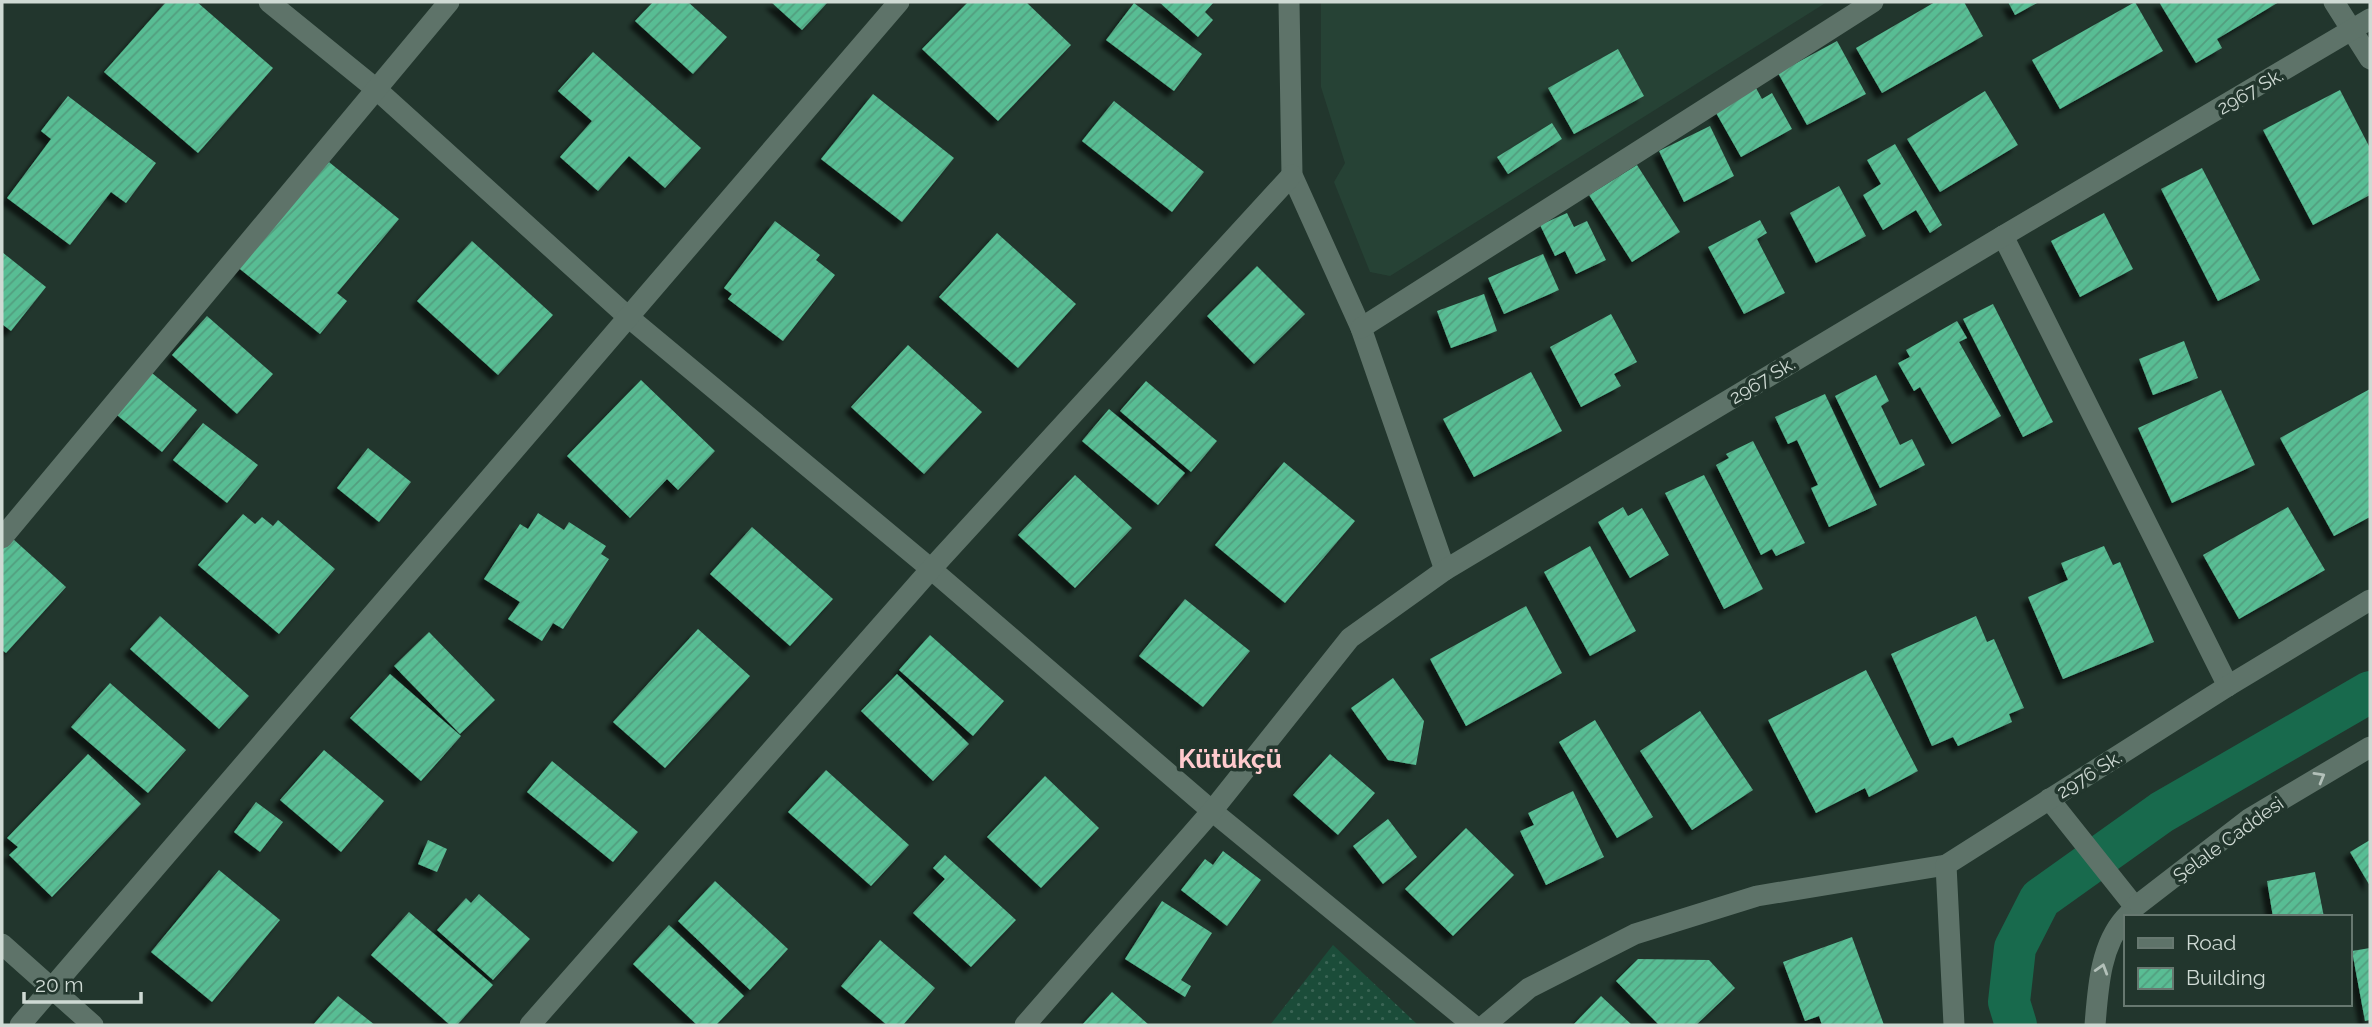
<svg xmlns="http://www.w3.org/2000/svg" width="2372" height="1027" font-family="Raleway,sans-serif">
<defs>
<pattern id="park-dots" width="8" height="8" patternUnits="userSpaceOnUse" patternTransform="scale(1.75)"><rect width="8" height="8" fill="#1b4c39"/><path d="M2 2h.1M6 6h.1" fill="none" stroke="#3b6555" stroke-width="1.8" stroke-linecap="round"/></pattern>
<pattern id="building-hatch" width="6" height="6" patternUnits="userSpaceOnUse" patternTransform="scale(1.75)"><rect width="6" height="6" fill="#59bd94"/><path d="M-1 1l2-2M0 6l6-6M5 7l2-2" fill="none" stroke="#529e7f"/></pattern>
<filter id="shadow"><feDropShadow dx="-6" dy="6" stdDeviation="2" flood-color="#0009"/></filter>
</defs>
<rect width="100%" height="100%" fill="#22362d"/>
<polygon fill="#264235" points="1321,2 1827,2 1390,276 1370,272 1334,182 1345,163 1321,87"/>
<polygon fill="url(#park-dots)" points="1333,945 1418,1025 1270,1025"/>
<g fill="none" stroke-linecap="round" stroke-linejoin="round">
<polyline stroke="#186a4d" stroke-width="42" points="2016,1025 2009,1002 2015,948 2040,899 2162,812 2370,692"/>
</g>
<g fill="url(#building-hatch)" filter="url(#shadow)">
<polygon points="166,2 197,2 273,68 198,153 104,72"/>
<polygon points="653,2 688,2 727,37 693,74 635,21"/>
<polygon points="771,2 828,2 802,30"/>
<polygon points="968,2 1026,2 1071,45 998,121 922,49"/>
<polygon points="1159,2 1214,2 1205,12 1213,20 1198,37"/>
<polygon points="1935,2 1964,2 1983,36 1882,93 1856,48"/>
<polygon points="2008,2 2039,2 2015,15"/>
<polygon points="2135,2 2163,51 2060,109 2032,60"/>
<polygon points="2159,2 2279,2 2217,39 2222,48 2196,63"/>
<polygon points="1134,3 1202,54 1174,91 1106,40"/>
<polygon points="1837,41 1866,94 1807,125 1778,73"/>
<polygon points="1618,49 1644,96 1574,134 1548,88"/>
<polygon points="593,52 701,148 665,188 629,156 598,191 560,157 592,121 558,91"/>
<polygon points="1756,88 1762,99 1772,93 1792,129 1741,157 1715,111"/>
<polygon points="2340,90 2370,148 2370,195 2313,225 2263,130"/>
<polygon points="1985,91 2018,145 1940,192 1907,139"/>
<polygon points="873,94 954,158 902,222 821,159"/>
<polygon points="68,96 156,163 126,203 111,192 70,245 7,198 51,139 41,131"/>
<polygon points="1114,101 1204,172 1172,212 1082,141"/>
<polygon points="1552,123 1562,139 1508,174 1497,157"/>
<polygon points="1710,126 1734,176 1684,202 1659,151"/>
<polygon points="1895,144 1942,225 1930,233 1916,210 1883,230 1863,195 1881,184 1867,160"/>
<polygon points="329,162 399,219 337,293 347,301 320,334 235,265"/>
<polygon points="1637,165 1680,232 1632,262 1589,195"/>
<polygon points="2202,168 2260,280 2218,301 2161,189"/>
<polygon points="1839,186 1866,236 1816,263 1790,213"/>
<polygon points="1567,213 1574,227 1587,221 1606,260 1576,274 1565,251 1555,256 1540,225"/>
<polygon points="2104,213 2133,269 2080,297 2051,241"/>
<polygon points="1760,220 1767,233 1757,239 1785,293 1744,314 1708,247"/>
<polygon points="775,221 820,255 816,260 835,275 783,341 728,299 732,294 724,288"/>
<polygon points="997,233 1076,304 1018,368 939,297"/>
<polygon points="472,241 553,315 498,375 417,301"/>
<polygon points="2,252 46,287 11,331 2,324"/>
<polygon points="1543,254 1559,290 1504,314 1488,278"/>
<polygon points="1257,266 1305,314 1254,364 1207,316"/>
<polygon points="1484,294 1497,331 1451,348 1437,311"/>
<polygon points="1993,304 2053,422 2023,437 1963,319"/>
<polygon points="1611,314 1637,362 1614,374 1621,386 1581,407 1550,347"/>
<polygon points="207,316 273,374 237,414 172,355"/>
<polygon points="1957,321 1967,338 1959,342 2001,416 1952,444 1920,387 1914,391 1898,363 1910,357 1906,350"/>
<polygon points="2184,341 2198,378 2153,395 2139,359"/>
<polygon points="908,345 982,412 924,474 851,407"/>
<polygon points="1531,372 1562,431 1474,477 1443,419"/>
<polygon points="152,373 197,410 162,452 117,415"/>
<polygon points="1876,375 1889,401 1881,406 1900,445 1912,439 1925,465 1880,488 1835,396"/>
<polygon points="641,380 715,451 678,490 667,479 630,518 567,456"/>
<polygon points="1146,381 1217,441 1191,472 1120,411"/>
<polygon points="2370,389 2370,517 2334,536 2280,438"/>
<polygon points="2221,390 2255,465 2172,503 2138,428"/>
<polygon points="1825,394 1877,505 1829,527 1811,488 1818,485 1797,440 1788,444 1775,417"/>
<polygon points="1109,409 1185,473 1158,505 1082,441"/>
<polygon points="203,423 258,465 227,503 173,460"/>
<polygon points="1753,441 1805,543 1776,556 1772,549 1761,555 1716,465 1729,458 1726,454"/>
<polygon points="368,448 411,482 379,522 337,488"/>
<polygon points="1284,462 1355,521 1285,603 1215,545"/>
<polygon points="1075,475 1132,528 1075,588 1018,535"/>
<polygon points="1704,475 1763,589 1724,609 1665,493"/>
<polygon points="1623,507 1628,516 1642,508 1669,555 1630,578 1598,522"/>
<polygon points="2288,507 2325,570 2239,619 2203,555"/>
<polygon points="538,513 564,530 569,522 606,546 601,554 609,559 563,629 553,623 542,641 508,619 520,602 484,579 520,524 528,529"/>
<polygon points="243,514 255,524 262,517 273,526 278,520 335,569 279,634 198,565"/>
<polygon points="752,527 833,599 790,646 710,574"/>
<polygon points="12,538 66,587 6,653 2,650 2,550"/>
<polygon points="1590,546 1636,631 1590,656 1544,572"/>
<polygon points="2104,546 2113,565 2120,562 2154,642 2063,679 2028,597 2068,580 2061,563"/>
<polygon points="1185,599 1250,651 1203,707 1139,656"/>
<polygon points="1526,606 1562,673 1466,726 1430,659"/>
<polygon points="160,616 249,696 219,729 130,649"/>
<polygon points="1976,616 1987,642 1994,639 2024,708 2009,714 2012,722 1958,746 1953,737 1932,746 1891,654"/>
<polygon points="698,629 750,676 665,768 613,722"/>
<polygon points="429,632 495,700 460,734 394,666"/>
<polygon points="930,635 1004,701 973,736 899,670"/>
<polygon points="1866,670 1918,771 1869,797 1865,788 1816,813 1768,720"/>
<polygon points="390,674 461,736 421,781 350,718"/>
<polygon points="897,674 969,744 933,781 861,711"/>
<polygon points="1393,678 1424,721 1416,765 1388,760 1351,708"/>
<polygon points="110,683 186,750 148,793 71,727"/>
<polygon points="1700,711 1753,790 1692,830 1640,751"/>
<polygon points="1595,720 1653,817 1617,838 1559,742"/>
<polygon points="324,750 384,801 341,852 280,800"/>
<polygon points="88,754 141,804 52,897 9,855 18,847 7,838"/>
<polygon points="1330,754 1375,793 1338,835 1293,795"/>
<polygon points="552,761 638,832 613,862 527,792"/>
<polygon points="826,770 909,845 871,886 788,812"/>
<polygon points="1045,776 1099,828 1041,888 987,837"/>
<polygon points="1573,791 1604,857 1546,885 1520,831 1534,825 1528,813"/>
<polygon points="256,802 283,822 260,852 234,832"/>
<polygon points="1388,819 1417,857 1383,884 1353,846"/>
<polygon points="1466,828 1514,875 1453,936 1405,889"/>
<polygon points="428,840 447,849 437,872 418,864"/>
<polygon points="2370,840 2370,886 2350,852"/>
<polygon points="1223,851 1261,880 1227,926 1181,890 1205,859 1213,865"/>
<polygon points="945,855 1016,920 971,967 913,913 945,879 933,868"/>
<polygon points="219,870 280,920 212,1002 151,952"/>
<polygon points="2315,872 2324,917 2273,917 2267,881"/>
<polygon points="715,881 788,949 750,990 678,921"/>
<polygon points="479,894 530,939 493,980 437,930 466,898 471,903"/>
<polygon points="1162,901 1212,933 1181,980 1191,986 1185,997 1125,959"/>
<polygon points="409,912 493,985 457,1025 450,1025 371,955"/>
<polygon points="669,925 744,996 716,1025 697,1025 633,964"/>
<polygon points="1852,937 1884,1025 1822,1025 1819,1016 1805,1021 1783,962"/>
<polygon points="880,940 935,988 903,1025 887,1025 841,986"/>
<polygon points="2370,948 2370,1020 2365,1021 2352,951"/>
<polygon points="1638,959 1709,960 1735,988 1696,1025 1659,1025 1616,981"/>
<polygon points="1112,992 1149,1025 1082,1025"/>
<polygon points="338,996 375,1025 313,1025"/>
<polygon points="1601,996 1632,1025 1573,1025"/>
</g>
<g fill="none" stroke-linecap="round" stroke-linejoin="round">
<g stroke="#5e7369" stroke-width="21">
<polyline points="269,2 376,89 627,316 931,569 1212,811 1473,1025"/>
<polyline points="1289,2 1292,175 1361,328 1445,570"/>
<polyline points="2334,2 2370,59"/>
<polyline points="2003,236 2228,686"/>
<polyline points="1361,328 1873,2"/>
<polyline points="2,538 449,2"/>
<polyline points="2049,799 2135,907"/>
<polyline points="2126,917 2135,907 2249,819 2370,747"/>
<polyline points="2,944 93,1025"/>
<polyline points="20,1025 899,2"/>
<polyline points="530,1025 931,569 1292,175"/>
<polyline points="1025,1025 1212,811 1350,638 1445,570 2003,236 2370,19"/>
<polyline points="1485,1025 1529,988 1635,934 1757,896 1946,865"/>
<polyline points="1954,1025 1946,865 2228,686 2370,600"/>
<path d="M2095,1025c3,-36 5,-79 30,-107"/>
</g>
</g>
<defs><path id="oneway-chevron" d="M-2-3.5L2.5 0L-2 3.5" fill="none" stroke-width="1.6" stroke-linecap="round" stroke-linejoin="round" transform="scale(1.75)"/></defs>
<g stroke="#b3c0b9">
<use href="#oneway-chevron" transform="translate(2320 777) rotate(-30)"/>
<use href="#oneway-chevron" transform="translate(2102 969) rotate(-73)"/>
</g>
<g text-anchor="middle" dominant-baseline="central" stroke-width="7" stroke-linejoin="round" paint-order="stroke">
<g font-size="19" fill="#cfdad4" stroke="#22362d">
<text transform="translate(2250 91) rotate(-30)">2967 Sk.</text>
<text transform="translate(1762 380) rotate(-31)">2967 Sk.</text>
<text transform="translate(2089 774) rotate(-32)">2976 Sk.</text>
<text transform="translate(2228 839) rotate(-36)">Şelale Caddesi</text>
</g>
<g font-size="26" font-weight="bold" fill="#ffcacd" stroke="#22362d">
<text x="1230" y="759">Kütükçü</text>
</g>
</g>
<rect width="2372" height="1027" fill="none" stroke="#cfdad4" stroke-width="7"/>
<rect x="2124" y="915" width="228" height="91" fill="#22362d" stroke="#677870" stroke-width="2"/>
<rect x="2138" y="938" width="35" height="10" fill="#5e7369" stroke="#677870" stroke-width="2"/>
<text x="2186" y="950" font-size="21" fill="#cfdad4">Road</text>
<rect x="2138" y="968" width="35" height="21" fill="url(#building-hatch)" stroke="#677870" stroke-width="2"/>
<text x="2186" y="985" font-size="21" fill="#cfdad4">Building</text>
<path d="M24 992v10h117v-10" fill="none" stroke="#cfdad4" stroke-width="3.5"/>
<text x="35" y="992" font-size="21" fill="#cfdad4" stroke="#22362d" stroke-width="5" paint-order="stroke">20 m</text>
</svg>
